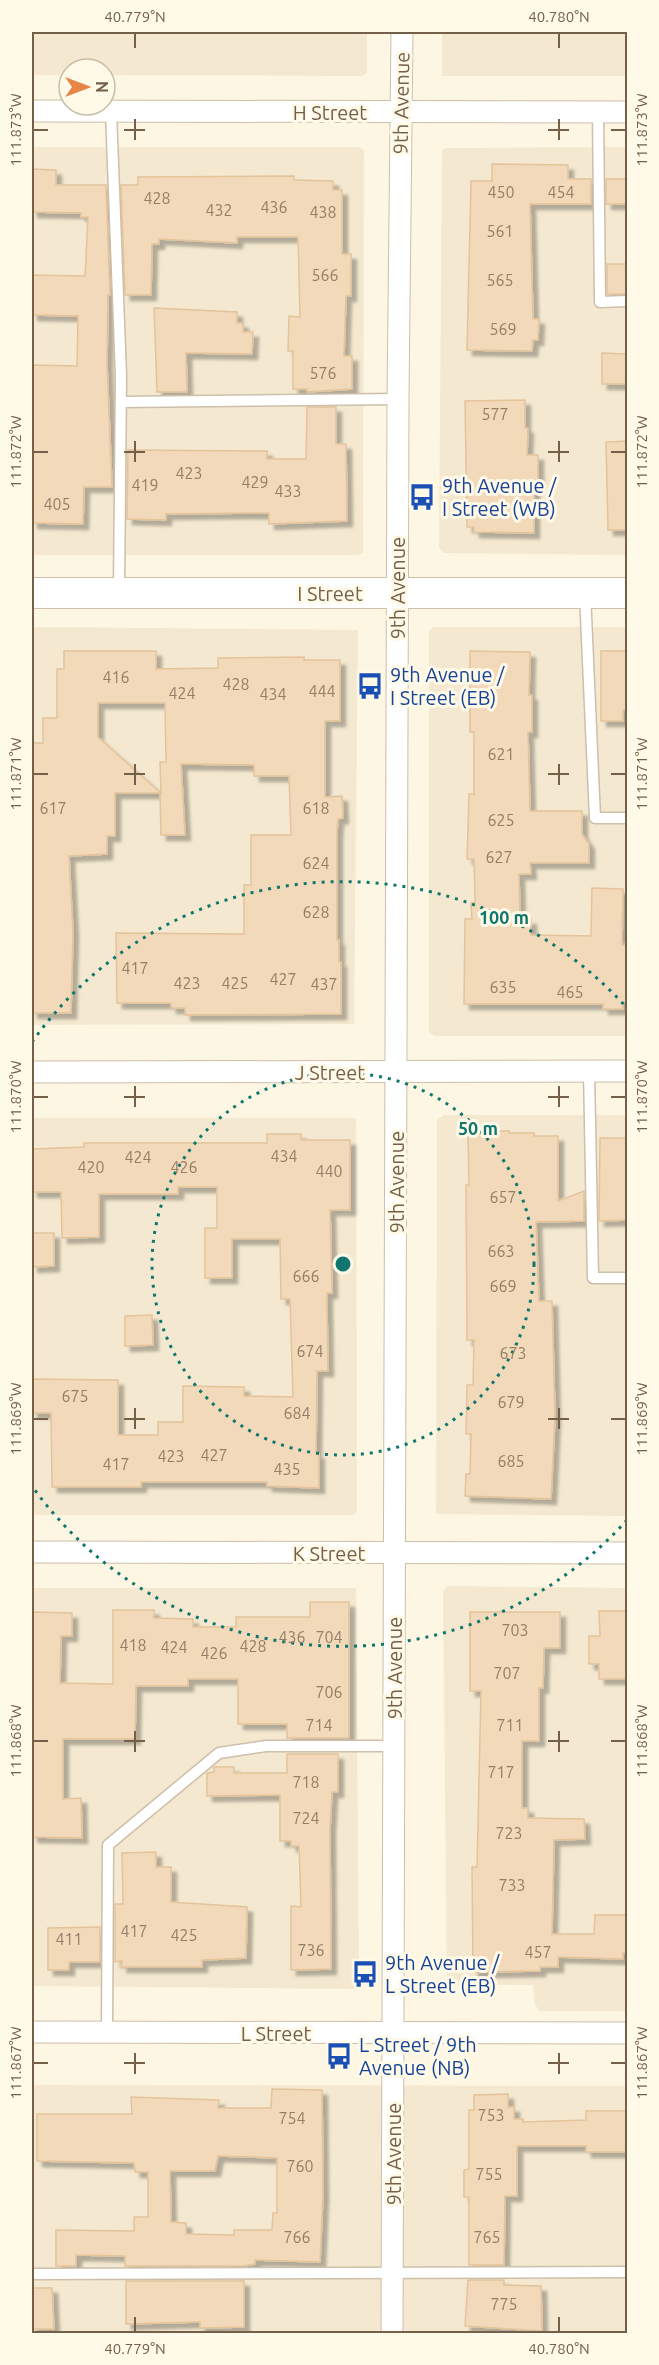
<svg xmlns="http://www.w3.org/2000/svg" width="659" height="2365" font-family="Ubuntu,sans-serif">
<defs>
<filter id="shadow"><feDropShadow dx="5.5" dy="5.5" stdDeviation="1.5" flood-color="#0004"/></filter>
</defs>
<rect width="100%" height="100%" fill="#fcf6e2"/>
<g fill="#f4e9d0">
<polygon points="32,32 367,32 367,73 362,76 105,75 105,69 69,69 69,75 32,75"/>
<rect x="442" y="32" width="185" height="44"/>
<polygon points="32,147 359,147 364,150 363,553 357,555 32,555"/>
<polygon points="627,147 627,555 444,553 439,548 442,150 446,148"/>
<polygon points="32,627 358,630 354,1024 32,1025"/>
<polygon points="433,627 627,627 627,1036 435,1036 429,1032 429,631"/>
<polygon points="444,1115 627,1115 627,1516 436,1514 437,1120"/>
<polygon points="32,1118 356,1118 357,1511 354,1515 32,1515"/>
<polygon points="448,1586 627,1588 627,2011 539,2011 535,2004 533,1985 447,1985 443,1591"/>
<polygon points="32,1588 356,1588 359,1987 355,1989 32,1986"/>
<polygon points="32,2085 627,2086 627,2333 32,2333"/>
</g>
<g fill="#f2d9ba" stroke="#e4c39a" stroke-width="1.5" fill-rule="evenodd" filter="url(#shadow)">
<polygon points="492,164 568,165 568,179 591,179 591,204 530,204 533,319 539,319 538,340 533,340 532,351 467,350 471,181 492,181"/>
<polygon points="32,169 56,170 56,185 106,185 110,295 108,295 107,364 112,487 84,487 83,524 32,523 32,365 77,366 78,316 32,315 32,275 85,276 88,217 81,217 81,213 32,212"/>
<polygon points="294,176 294,180 333,181 333,190 342,190 342,254 351,254 351,296 346,296 344,356 352,356 352,389 307,392 307,389 293,389 293,351 288,351 289,316 300,317 298,237 237,237 237,243 159,239 159,244 152,244 151,295 125,295 121,185 138,185 138,177"/>
<rect x="606" y="179" width="21" height="25"/>
<rect x="607" y="264" width="20" height="30"/>
<polygon points="154,308 237,312 237,323 243,323 243,332 253,332 252,354 186,353 187,392 157,392"/>
<polygon points="602,353 627,354 627,384 602,384"/>
<polygon points="525,400 525,428 528,428 527,455 538,455 538,482 534,482 534,533 474,532 474,527 467,527 465,401"/>
<polygon points="307,407 336,407 336,444 346,444 347,521 269,524 269,513 166,514 166,520 127,519 128,450 267,451 267,459 306,459"/>
<polygon points="627,441 627,530 608,530 606,442"/>
<path d="M64,651h92v18l62,-1v-10l86,-1v3h36v61h-15v76l17,-1 1,22 -5,1 -1,13v108h2v22h2v52l-156,1v-7h-14v-5h-54l-1,-70 128,1v-49h7v-50h40l-2,-59h-35v-11l-73,-1 4,71h-24l-1,-42h-45v43h-8v18l-38,2 4,76 -2,81h-39v-270h11v-25h14v-49h7zM98,703h67l1,59h-6l1,31 -63,-56z"/>
<polygon points="470,651 530,652 529,695 532,695 532,732 528,732 530,811 582,811 582,834 589,844 589,863 530,863 531,874 519,874 520,920 531,919 531,935 591,936 592,888 623,889 622,945 627,944 627,1002 623,1002 623,1009 603,1009 603,1004 464,1004 465,919 472,919 471,903 475,903 474,859 467,859 469,794 474,794 474,732 470,732"/>
<polygon points="601,651 627,651 627,710 623,710 623,721 601,721"/>
<polygon points="477,1131 509,1131 509,1133 534,1133 534,1136 558,1136 558,1201 584,1191 584,1221 536,1222 539,1301 552,1301 555,1417 551,1499 465,1496 466,1474 470,1474 471,1434 466,1434 467,1385 473,1385 474,1340 467,1340 466,1185 469,1185 468,1135 477,1135"/>
<polygon points="267,1134 301,1134 301,1140 350,1140 350,1210 330,1210 332,1293 327,1293 327,1307 328,1371 317,1371 316,1454 319,1454 319,1488 267,1486 267,1482 141,1482 141,1487 52,1487 51,1413 32,1413 32,1379 118,1380 118,1435 158,1435 158,1422 183,1422 183,1386 244,1387 244,1396 293,1397 290,1299 281,1299 280,1239 232,1239 232,1278 205,1278 205,1228 217,1228 217,1187 178,1187 178,1194 99,1194 99,1237 62,1238 61,1192 32,1192 32,1149 84,1147 84,1143 267,1143"/>
<polygon points="600,1138 627,1138 627,1220 599,1221"/>
<polygon points="32,1233 54,1233 54,1266 32,1267"/>
<polygon points="152,1315 153,1345 125,1346 125,1316"/>
<polygon points="310,1602 349,1602 349,1738 287,1738 287,1724 238,1724 238,1679 188,1679 188,1686 136,1686 135,1739 63,1739 63,1799 81,1798 82,1838 32,1837 32,1612 72,1613 72,1636 61,1636 60,1683 113,1684 113,1610 154,1610 154,1618 193,1619 193,1627 236,1627 236,1617 310,1617"/>
<polygon points="599,1611 627,1611 627,1679 599,1679 599,1664 589,1664 589,1636 600,1636"/>
<polygon points="470,1612 560,1612 560,1648 544,1648 543,1688 539,1688 539,1741 522,1741 522,1808 528,1808 528,1818 584,1819 585,1839 554,1840 552,1934 594,1934 595,1915 627,1915 627,1953 623,1953 623,1959 558,1957 558,1967 540,1967 540,1971 473,1972 472,1867 477,1867 481,1691 470,1691"/>
<polygon points="287,1754 338,1754 338,1792 332,1792 330,1829 331,1969 291,1970 291,1906 301,1907 299,1846 291,1846 291,1841 280,1841 280,1795 207,1796 207,1773 214,1772 214,1767 234,1767 234,1773 287,1773"/>
<polygon points="156,1852 156,1867 171,1867 171,1902 247,1907 246,1958 202,1960 202,1967 121,1967 122,1961 115,1962 115,1904 123,1904 122,1853"/>
<polygon points="100,1927 100,1962 69,1962 69,1970 48,1970 48,1928"/>
<path d="M272,2089l50,1 1,105 -3,67 -65,-2v4l-12,2h-118v-10l-49,-1v11h-20v-36l78,1v-14h14v-45h-13l-1,-9 -97,-2v-47h95l-1,-17 88,3 -1,8h53zM218,2156l59,2v55h-4l-1,17h-38v5l-48,-1v-11l-15,-1 -1,-51h45z"/>
<polygon points="508,2094 508,2107 514,2107 514,2119 523,2119 523,2122 586,2120 586,2111 627,2111 627,2152 586,2152 586,2146 517,2146 517,2196 505,2196 504,2265 469,2265 469,2197 464,2197 464,2170 469,2169 469,2110 474,2110 474,2095"/>
<polygon points="468,2280 504,2280 504,2285 541,2286 542,2331 465,2326"/>
<polygon points="126,2281 244,2281 244,2327 200,2328 200,2322 126,2324"/>
<polygon points="32,2288 52,2288 54,2329 32,2329"/>
</g>
<g fill="none" stroke-linecap="round" stroke-linejoin="round">
<defs>
<g id="lane">
<polyline points="111,111 121,376 119,591"/>
<polyline points="598,112 600,302 628,301"/>
<polyline points="121,402 398,399"/>
<polyline points="585,593 595,818 628,818"/>
<polyline points="589,1071 593,1278 628,1278"/>
<polyline points="107,2033 108,1845 219,1753 266,1746 394,1746"/>
<polyline points="32,2274 628,2272"/>
</g>
<g id="street">
<polyline points="32,111 628,112"/>
<polyline points="32,1072 628,1071"/>
<polyline points="32,1552 628,1553"/>
<polyline points="32,2032 628,2033"/>
<polyline points="392,2334 398,399 402,32"/>
</g>
<polyline id="secondary" points="32,593 628,593"/>
</defs>
<use href="#lane" stroke="#cdbfa9" stroke-width="13"/>
<use href="#street" stroke="#cdbfa9" stroke-width="23"/>
<use href="#secondary" stroke="#d0c0a7" stroke-width="32"/>
<use href="#lane" stroke="#fff" stroke-width="10"/>
<use href="#street" stroke="#fff" stroke-width="21"/>
<use href="#secondary" stroke="#fff" stroke-width="30"/>
</g>
<path fill="none" stroke="#745f49" stroke-width="2" d="M135,33v15M559,33v15M135,119v21M559,119v21M33,130h15M124,130h21M548,130h21M611,130h15M135,441v21M559,441v21M33,452h15M124,452h21M548,452h21M611,452h15M135,764v21M559,764v21M33,774h15M124,774h21M548,774h21M611,774h15M135,1086v21M559,1086v21M33,1097h15M124,1097h21M548,1097h21M611,1097h15M135,1408v21M559,1408v21M33,1419h15M124,1419h21M548,1419h21M611,1419h15M135,1731v21M559,1731v21M33,1741h15M124,1741h21M548,1741h21M611,1741h15M135,2053v21M559,2053v21M33,2063h15M124,2063h21M548,2063h21M611,2063h15M135,2317v15M559,2317v15"/>
<g fill="none" stroke="#0f766e" stroke-width="3" stroke-dasharray="3 6">
<circle cx="343" cy="1264" r="191"/>
<path d="M627 1520A382 382 0 0 1 32 1486M32 1042A382 382 0 0 1 627 1008"/>
</g>
<defs>
<symbol id="bus-bare" viewBox="-9 -9 18 18"><path d="M-5-6H5V4H4V6H2V4H-2V6H-4V4H-5ZM-3.5-4V0h7V-4ZM-3.5 1.2v1.5H-2V1.2ZM2 1.2v1.5H3.5V1.2Z" fill="#1a4fb4" stroke="#fffae8" stroke-width="2.5" paint-order="stroke"/></symbol>
</defs>
<g fill-rule="evenodd">
<use href="#bus-bare" x="403" y="478" width="38" height="38"/>
<use href="#bus-bare" x="351" y="667" width="38" height="38"/>
<use href="#bus-bare" x="346" y="1955" width="38" height="38"/>
<use href="#bus-bare" x="320" y="2037" width="38" height="38"/>
</g>
<g text-anchor="middle" dominant-baseline="central" stroke-width="6" stroke-linejoin="round" paint-order="stroke">
<g font-size="16" fill="#947e65">
<text x="501" y="192">450</text>
<text x="561" y="192">454</text>
<text x="157" y="198">428</text>
<text x="274" y="207">436</text>
<text x="219" y="210">432</text>
<text x="323" y="212">438</text>
<text x="500" y="231">561</text>
<text x="325" y="275">566</text>
<text x="500" y="280">565</text>
<text x="503" y="329">569</text>
<text x="323" y="373">576</text>
<text x="495" y="414">577</text>
<text x="189" y="473">423</text>
<text x="255" y="482">429</text>
<text x="145" y="485">419</text>
<text x="288" y="491">433</text>
<text x="57" y="504">405</text>
<text x="116" y="677">416</text>
<text x="236" y="684">428</text>
<text x="322" y="691">444</text>
<text x="182" y="693">424</text>
<text x="273" y="694">434</text>
<text x="501" y="754">621</text>
<text x="53" y="808">617</text>
<text x="316" y="808">618</text>
<text x="501" y="820">625</text>
<text x="499" y="857">627</text>
<text x="316" y="863">624</text>
<text x="316" y="912">628</text>
<text x="135" y="968">417</text>
<text x="283" y="979">427</text>
<text x="187" y="983">423</text>
<text x="235" y="983">425</text>
<text x="324" y="984">437</text>
<text x="503" y="987">635</text>
<text x="570" y="992">465</text>
<text x="284" y="1156">434</text>
<text x="138" y="1157">424</text>
<text x="91" y="1167">420</text>
<text x="184" y="1167">426</text>
<text x="329" y="1171">440</text>
<text x="503" y="1197">657</text>
<text x="501" y="1251">663</text>
<text x="306" y="1276">666</text>
<text x="503" y="1286">669</text>
<text x="310" y="1351">674</text>
<text x="513" y="1353">673</text>
<text x="75" y="1396">675</text>
<text x="511" y="1402">679</text>
<text x="297" y="1413">684</text>
<text x="214" y="1455">427</text>
<text x="171" y="1456">423</text>
<text x="511" y="1461">685</text>
<text x="116" y="1464">417</text>
<text x="287" y="1469">435</text>
<text x="515" y="1630">703</text>
<text x="292" y="1637">436</text>
<text x="329" y="1637">704</text>
<text x="133" y="1645">418</text>
<text x="253" y="1646">428</text>
<text x="174" y="1647">424</text>
<text x="214" y="1653">426</text>
<text x="507" y="1673">707</text>
<text x="329" y="1692">706</text>
<text x="319" y="1725">714</text>
<text x="510" y="1725">711</text>
<text x="501" y="1772">717</text>
<text x="306" y="1782">718</text>
<text x="306" y="1818">724</text>
<text x="509" y="1833">723</text>
<text x="512" y="1885">733</text>
<text x="134" y="1931">417</text>
<text x="184" y="1935">425</text>
<text x="69" y="1939">411</text>
<text x="311" y="1950">736</text>
<text x="538" y="1952">457</text>
<text x="491" y="2115">753</text>
<text x="292" y="2118">754</text>
<text x="300" y="2166">760</text>
<text x="489" y="2174">755</text>
<text x="297" y="2237">766</text>
<text x="487" y="2237">765</text>
<text x="504" y="2304">775</text>
</g>
<g font-size="20" fill="#745f49" stroke="#fffae8">
<text transform="translate(401 103) rotate(-89)">9th Avenue</text>
<text x="330" y="112">H Street</text>
<text transform="translate(397 588) rotate(-90)">9th Avenue</text>
<text x="330" y="593">I Street</text>
<text x="330" y="1072">J Street</text>
<text transform="translate(396 1182) rotate(-90)">9th Avenue</text>
<text x="329" y="1553">K Street</text>
<text transform="translate(394 1668) rotate(-90)">9th Avenue</text>
<text x="276" y="2033">L Street</text>
<text transform="translate(393 2154) rotate(-90)">9th Avenue</text>
</g>
<g font-size="20" fill="#164399" stroke="#fffae8" text-anchor="start">
<text x="442" y="485">9th Avenue /<tspan x="442" dy="23">I Street (WB)</tspan></text>
<text x="390" y="674">9th Avenue /<tspan x="390" dy="23">I Street (EB)</tspan></text>
<text x="385" y="1962">9th Avenue /<tspan x="385" dy="23">L Street (EB)</tspan></text>
<text x="359" y="2044">L Street / 9th<tspan x="359" dy="23">Avenue (NB)</tspan></text>
</g>
</g>
<circle cx="343" cy="1264" r="9" fill="#0f766e" stroke="#fffae8" stroke-width="3"/>
<g font-size="18" text-anchor="middle" font-weight="bold" fill="#0f766e" stroke="#fffae8" stroke-width="6" stroke-linejoin="round" paint-order="stroke">
<text x="504" y="924">100 m</text>
<text x="478" y="1135">50 m</text>
</g>
<rect width="659" height="2365" fill="none" stroke="#fffae8" stroke-width="66"/>
<g transform="translate(87 87) rotate(90)"><circle r="28" fill="#fffae8" stroke="#c7bca8" stroke-width="1.5"/>
<path d="M0-4.5L10 22L0 15L-10 22Z" fill="#e78547"/>
<text y="-9" font-size="16" font-weight="bold" text-anchor="middle" fill="#745f49">N</text>
</g>
<rect x="33" y="33" width="593" height="2299" fill="none" stroke="#745f49" stroke-width="2"/>
<g font-size="15" text-anchor="middle" fill="#745f49">
<text x="135" y="22">40.779°N</text>
<text x="559" y="22">40.780°N</text>
<text transform="translate(642 130) rotate(-90)" y="5">111.873°W</text>
<text transform="translate(16 130) rotate(-90)" y="5">111.873°W</text>
<text transform="translate(642 452) rotate(-90)" y="5">111.872°W</text>
<text transform="translate(16 452) rotate(-90)" y="5">111.872°W</text>
<text transform="translate(642 774) rotate(-90)" y="5">111.871°W</text>
<text transform="translate(16 774) rotate(-90)" y="5">111.871°W</text>
<text transform="translate(642 1097) rotate(-90)" y="5">111.870°W</text>
<text transform="translate(16 1097) rotate(-90)" y="5">111.870°W</text>
<text transform="translate(642 1419) rotate(-90)" y="5">111.869°W</text>
<text transform="translate(16 1419) rotate(-90)" y="5">111.869°W</text>
<text transform="translate(642 1741) rotate(-90)" y="5">111.868°W</text>
<text transform="translate(16 1741) rotate(-90)" y="5">111.868°W</text>
<text transform="translate(642 2063) rotate(-90)" y="5">111.867°W</text>
<text transform="translate(16 2063) rotate(-90)" y="5">111.867°W</text>
<text x="135" y="2354">40.779°N</text>
<text x="559" y="2354">40.780°N</text>
</g>
</svg>
